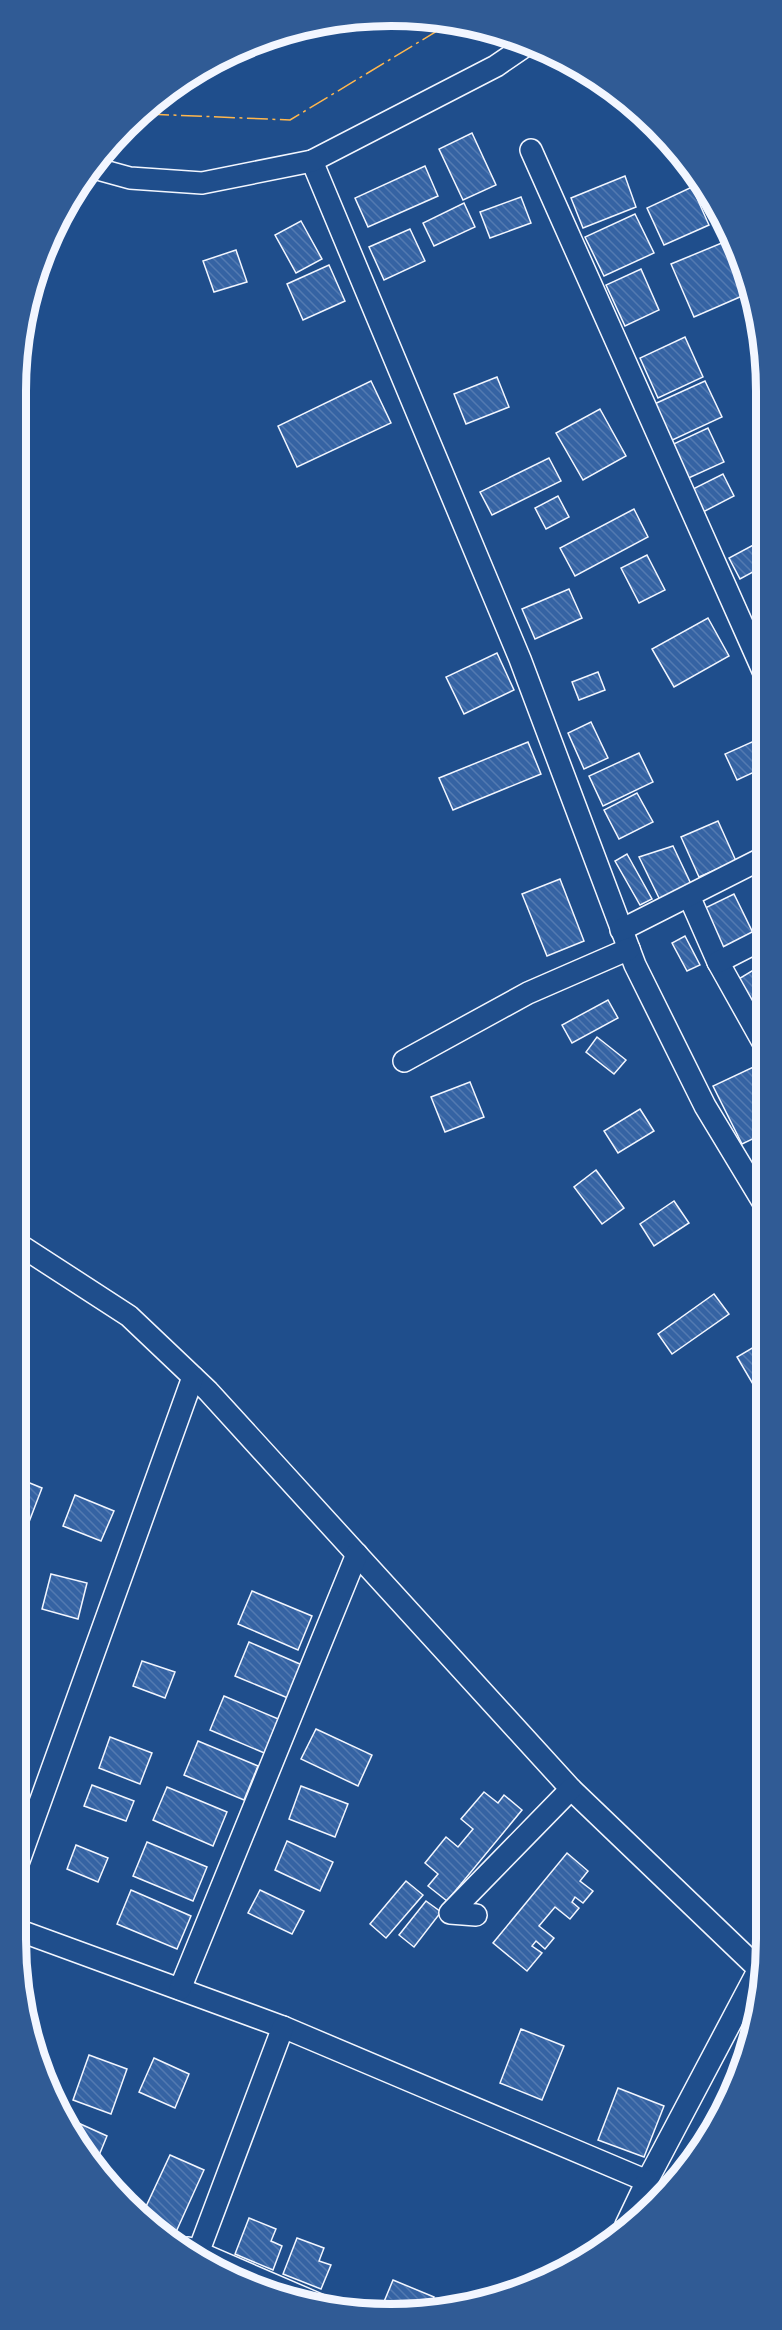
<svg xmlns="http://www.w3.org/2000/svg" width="782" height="2330" font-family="Commissioner,sans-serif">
<defs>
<pattern id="building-back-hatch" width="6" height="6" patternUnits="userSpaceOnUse" patternTransform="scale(1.5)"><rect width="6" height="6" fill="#3563a3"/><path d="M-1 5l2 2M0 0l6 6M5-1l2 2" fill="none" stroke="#537ab1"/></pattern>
</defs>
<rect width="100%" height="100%" fill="#1f4e8c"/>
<g fill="url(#building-back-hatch)" stroke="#f2f6ff" stroke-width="1.5">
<polygon points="472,133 496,185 463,200 439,149"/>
<polygon points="425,166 438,196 368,227 355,198"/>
<polygon points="625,176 636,207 583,228 571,198"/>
<polygon points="692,187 709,225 664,245 647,208"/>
<polygon points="521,197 531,223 490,238 480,212"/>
<polygon points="464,203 475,227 434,246 423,223"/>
<polygon points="635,214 654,253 604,276 585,237"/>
<polygon points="301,221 322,259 296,273 275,235"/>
<polygon points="410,229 425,261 384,280 369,247"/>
<polygon points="729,240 749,293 694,317 671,264"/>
<polygon points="236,250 247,282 214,292 203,261"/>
<polygon points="329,265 345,301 303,320 287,284"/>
<polygon points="641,269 659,310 625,326 606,285"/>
<polygon points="685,337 703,377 658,398 640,358"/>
<polygon points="497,377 509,407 466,424 454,394"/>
<polygon points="371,381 391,423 297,467 278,426"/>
<polygon points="705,381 722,417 666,443 650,406"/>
<polygon points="600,409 626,456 583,480 556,433"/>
<polygon points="708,428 724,462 682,481 667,447"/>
<polygon points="549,458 561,481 492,515 480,492"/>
<polygon points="723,474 734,496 703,512 691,490"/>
<polygon points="558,496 569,517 546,529 535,508"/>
<polygon points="634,509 648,537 575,576 560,548"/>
<polygon points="757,543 764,557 764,566 740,579 729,558"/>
<polygon points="647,555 665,590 639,603 621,568"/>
<polygon points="569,589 582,618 535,639 522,609"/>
<polygon points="764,592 764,615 756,596"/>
<polygon points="708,618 729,656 674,687 652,649"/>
<polygon points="497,653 514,690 464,714 446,677"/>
<polygon points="598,672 605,690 579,700 572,682"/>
<polygon points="591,722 608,758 584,769 568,733"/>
<polygon points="763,737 765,767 737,780 725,754"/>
<polygon points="528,742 541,774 453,810 439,778"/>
<polygon points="639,753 653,782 603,806 589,776"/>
<polygon points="637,793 653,822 619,839 604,810"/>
<polygon points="718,821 736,861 699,877 681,837"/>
<polygon points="673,846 691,884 660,900 639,857"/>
<polygon points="627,854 652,899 640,905 615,861"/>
<polygon points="560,879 584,941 547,956 522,894"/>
<polygon points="734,894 754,935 723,950 703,909"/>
<polygon points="685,936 700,965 687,971 672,943"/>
<polygon points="765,963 765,1017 761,1019 737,980"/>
<polygon points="608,1000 618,1018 572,1043 562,1025"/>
<polygon points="597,1037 626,1060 614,1074 586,1052"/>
<polygon points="762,1063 765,1070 765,1133 742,1144 713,1086"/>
<polygon points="470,1082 484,1117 445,1132 431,1097"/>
<polygon points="640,1109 654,1131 618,1153 604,1131"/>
<polygon points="596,1170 624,1208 602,1224 574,1187"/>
<polygon points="674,1201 689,1223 654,1246 640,1224"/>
<polygon points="714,1294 729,1314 672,1354 658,1334"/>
<polygon points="15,1340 24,1343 15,1367"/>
<polygon points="766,1340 766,1386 757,1391 737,1357"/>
<polygon points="15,1477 42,1488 29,1522 15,1516"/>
<polygon points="75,1495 114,1511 101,1541 63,1526"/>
<polygon points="51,1574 87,1583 78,1619 42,1609"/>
<polygon points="252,1591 312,1616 298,1650 238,1624"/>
<polygon points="249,1642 309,1668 295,1701 235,1676"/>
<polygon points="142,1661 175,1672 165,1698 133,1686"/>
<polygon points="224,1696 283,1721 269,1755 210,1730"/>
<polygon points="316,1729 372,1755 358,1786 301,1759"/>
<polygon points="110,1737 152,1753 140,1784 99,1768"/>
<polygon points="198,1741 258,1766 244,1800 184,1775"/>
<polygon points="15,1759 27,1764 15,1794"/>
<polygon points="92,1785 134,1801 126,1821 84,1806"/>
<polygon points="301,1786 348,1804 335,1837 289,1819"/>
<polygon points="167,1787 227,1812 213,1846 153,1820"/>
<polygon points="484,1792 498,1803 504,1795 522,1810 447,1901 428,1886 438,1874 425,1863 446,1837 458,1847 473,1829 461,1819"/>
<polygon points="287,1841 333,1862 320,1891 275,1870"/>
<polygon points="147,1842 207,1867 193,1901 133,1876"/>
<polygon points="76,1845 108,1858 98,1882 67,1869"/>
<polygon points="567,1853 588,1871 580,1881 593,1891 583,1903 575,1897 572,1902 579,1908 570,1919 555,1907 539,1926 554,1938 545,1949 536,1941 532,1946 542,1953 527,1971 493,1943"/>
<polygon points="406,1881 423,1895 386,1938 370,1924"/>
<polygon points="131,1890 191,1916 177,1949 117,1924"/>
<polygon points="260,1890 304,1911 292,1934 248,1913"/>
<polygon points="426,1901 441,1912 414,1947 399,1935"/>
<polygon points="521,2029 564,2046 542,2100 500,2083"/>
<polygon points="89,2055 127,2069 111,2114 73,2100"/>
<polygon points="154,2058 189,2074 175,2108 139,2092"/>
<polygon points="618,2088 664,2106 644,2157 598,2140"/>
<polygon points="65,2117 107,2136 95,2165"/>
<polygon points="170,2155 204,2170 176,2232 143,2213"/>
<polygon points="249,2218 276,2229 271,2241 282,2246 273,2270 235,2254"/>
<polygon points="297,2238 324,2248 319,2261 331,2265 321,2289 283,2274"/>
<polygon points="393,2280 434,2297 431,2306 381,2309"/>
</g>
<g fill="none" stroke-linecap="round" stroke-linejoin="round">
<defs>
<g id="street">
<polyline points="531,150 764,673"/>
<polyline points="312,161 520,659 635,965 705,1106 766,1207"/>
<polyline points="90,167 130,178 202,183 312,161 496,66 528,44"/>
<polyline points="689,896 718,962 765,1046"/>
<polyline points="621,930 765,857"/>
<polyline points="718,962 765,938"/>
<polyline points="404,1061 528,993 629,949"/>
<polyline points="15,1242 129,1316 208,1391 571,1789 763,1973"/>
<polyline points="15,1872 193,1377"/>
<polyline points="476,1915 450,1913 571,1789"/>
<polyline points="15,1929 283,2027 647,2181 759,1969"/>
<polyline points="180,1989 357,1554"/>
<polyline points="626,2225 647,2181"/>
<polyline points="188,2248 322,2306"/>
<polyline points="198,2253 283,2027"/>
</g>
</defs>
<use href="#street" stroke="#f2f6ff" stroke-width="24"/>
<use href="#street" stroke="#1f4e8c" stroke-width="21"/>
<polyline stroke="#ffb74d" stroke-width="1.5" stroke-dasharray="21 4.5 3 4.5" stroke-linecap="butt" points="148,114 290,120 447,25"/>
</g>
<path d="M0 0H782V2330H0ZM391 26H391A365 365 0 0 1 756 391V1939A365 365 0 0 1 391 2304H391A365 365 0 0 1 26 1939V391A365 365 0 0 1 391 26Z" fill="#305b95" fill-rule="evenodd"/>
<path fill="none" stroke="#f2f6ff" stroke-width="8" d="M391 26H391A365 365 0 0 1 756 391V1939A365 365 0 0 1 391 2304H391A365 365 0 0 1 26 1939V391A365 365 0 0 1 391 26Z"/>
</svg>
